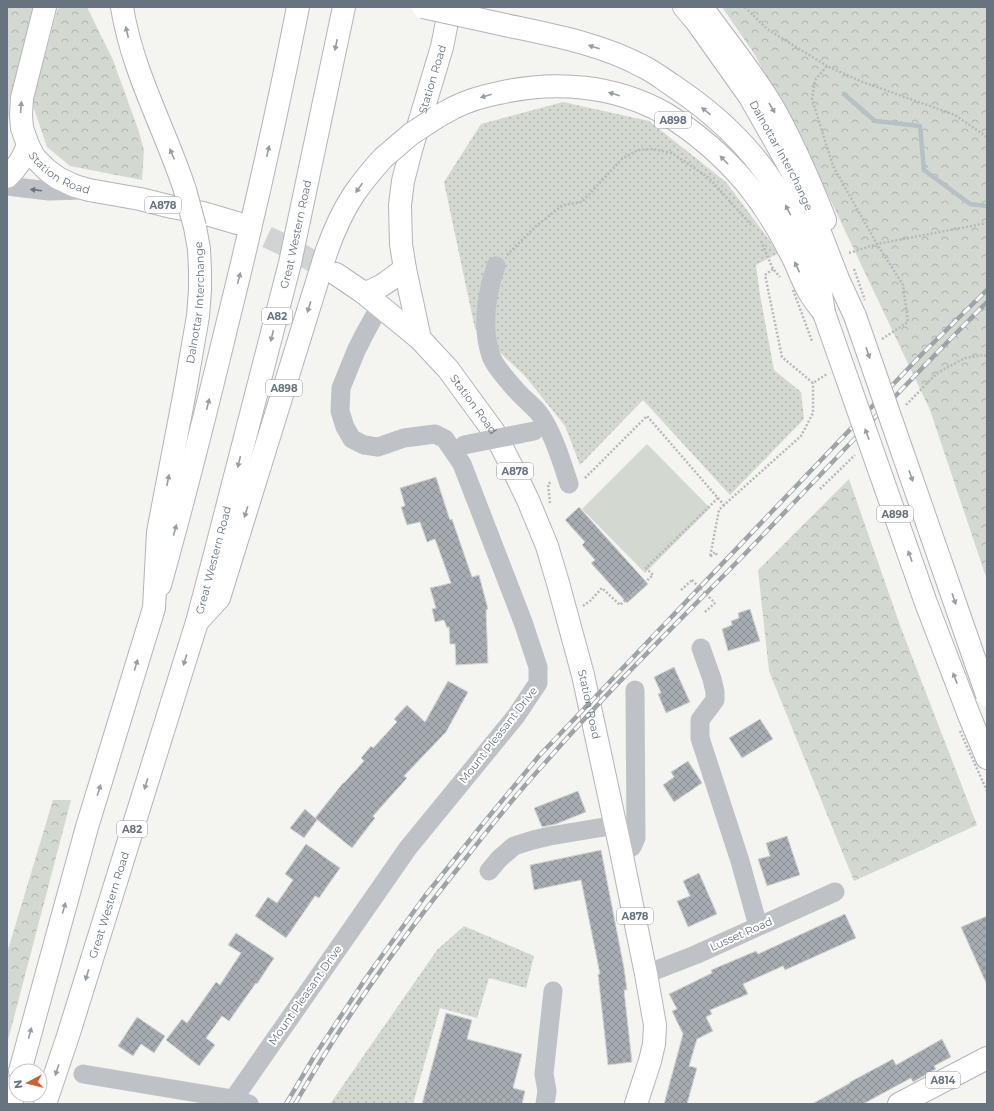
<svg xmlns="http://www.w3.org/2000/svg" width="994" height="1111" font-family="Montserrat,sans-serif">
<defs>
<pattern id="forest-crowns" width="20" height="18" patternUnits="userSpaceOnUse"><rect width="20" height="18" fill="#d3d9d1"/><path d="M2 6a3 3 0 1 1 6 0M12 15a3 3 0 1 1 6 0" fill="none" stroke="#afb4af"/></pattern>
<pattern id="park-dots" width="8" height="8" patternUnits="userSpaceOnUse"><rect width="8" height="8" fill="#d3d9d1"/><path d="M2 2h.1M6 6h.1" fill="none" stroke="#afb4af" stroke-width="1.8" stroke-linecap="round"/></pattern>
<pattern id="building-cross-hatch" width="8" height="8" patternUnits="userSpaceOnUse"><rect width="8" height="8" fill="#a6acb1"/><path d="M0 0l8 8M0 8l8-8" fill="none" stroke="#8b9095"/></pattern>
</defs>
<rect width="100%" height="100%" fill="#f4f4f1"/>
<polygon fill="#d3d9d1" points="647,444 710,508 645,573 582,509"/>
<g fill="url(#forest-crowns)">
<polygon points="7,7 33,7 10,98 7,135"/>
<polygon points="58,7 87,7 113,60 138,129 144,150 142,180 70,166 47,147 32,103"/>
<polygon points="722,7 987,7 987,580 930,410 831,201 755,55"/>
<polygon points="849,479 901,628 977,825 854,881 769,671 758,570"/>
<polygon points="53,800 71,800 7,1044 7,953"/>
</g>
<g fill="url(#park-dots)">
<polygon points="563,102 649,121 726,182 779,253 756,265 760,295 774,370 801,392 804,419 730,495 643,400 580,465 565,426 525,376 475,329 444,182 481,124"/>
<polygon points="464,926 534,956 526,988 489,978 477,1018 440,1008 413,1104 330,1104 437,950"/>
</g>
<g fill="none" stroke-linecap="round" stroke-linejoin="round">
<polyline stroke="#b7c0c5" stroke-width="4.5" points="844,94 875,121 920,126 924,170 970,204 987,206"/>
</g>
<g fill="url(#building-cross-hatch)" stroke="#d5d6d4">
<polygon points="436,477 450,520 452,519 472,577 479,575 488,609 486,610 488,663 456,665 455,644 450,644 449,627 447,628 444,620 435,622 432,609 436,608 430,588 451,583 435,539 427,542 420,522 407,525 401,507 405,506 400,488"/>
<polygon points="579,507 648,584 627,603 591,563 595,560 582,545 585,542 565,520"/>
<polygon points="750,609 760,641 728,651 722,629 732,625 731,621 739,618 738,613"/>
<polygon points="674,667 690,702 666,713 658,694 661,693 654,677"/>
<polygon points="448,681 468,692 446,732 404,776 407,778 373,816 375,818 352,848 315,818 343,783 344,783 364,761 361,758 371,746 373,748 397,722 394,719 407,705 425,722"/>
<polygon points="760,719 773,739 742,758 729,738"/>
<polygon points="688,761 702,783 674,802 663,785 674,777 671,772"/>
<polygon points="578,791 586,812 556,824 542,827 534,808"/>
<polygon points="305,809 317,820 304,838 290,828"/>
<polygon points="787,836 800,875 767,886 758,859 770,856 766,843"/>
<polygon points="306,844 340,868 319,898 315,896 286,938 255,916 268,897 277,903 293,880 285,874"/>
<polygon points="601,850 624,968 627,990 624,990 632,1062 608,1065 598,974 600,974 581,880 534,890 530,865"/>
<polygon points="699,873 717,914 688,927 677,901 690,896 683,881"/>
<polygon points="845,914 856,938 785,970 783,966 743,984 748,994 710,1010 712,1014 706,1017 713,1031 697,1039 689,1066 697,1068 687,1104 664,1104 683,1034 672,1011 677,1009 669,994 712,973 711,970 756,951 758,954"/>
<polygon points="987,916 987,985 961,927"/>
<polygon points="236,933 274,958 257,984 256,983 229,1021 222,1016 206,1038 215,1045 199,1066 166,1040 182,1019 187,1023 216,982 220,985 241,953 228,945"/>
<polygon points="446,1013 472,1020 467,1039 522,1054 513,1088 525,1091 522,1104 422,1104"/>
<polygon points="137,1017 165,1036 154,1053 141,1044 133,1056 118,1046"/>
<polygon points="942,1039 951,1057 934,1066 936,1069 913,1082 911,1078 863,1104 812,1104 850,1083 850,1082 893,1059 896,1065"/>
</g>
<g fill="none" stroke-linecap="round" stroke-linejoin="round">
<polyline stroke="#d1d4d4" stroke-width="22" stroke-dasharray="22 11" stroke-linecap="butt" points="237,223 280,243 336,274"/>
<defs>
<g id="major">
<path id="s1" d="M45,7l-23,91 -1,17 1,13 6,17 6,12 13,13 11,8 17,8 14,4 51,9 32,8 31,6 34,10"/>
<path d="M702,7c24,34 51,66 72,102 20,36 36,73 51,111"/>
<path d="M505,25c47,10 97,19 139,42 10,5 19,12 28,18 44,29 85,68 111,114 6,12 11,24 17,36 6,14 13,28 17,42 4,11 5,24 7,36"/>
<path d="M7,177c11,-10 16,-19 21,-32"/>
<path id="s2" d="M336,274l28,19 56,46 28,30 46,63 21,41 13,27 19,46 11,37 25,92 38,176 25,123 9,51 -1,19 -4,17 -14,43"/>
<path d="M364,293c18,-5 26,-14 41,-24"/>
<path id="s3" d="M420,339l-15,-70 -4,-25 -1,-39 3,-24 8,-31 31,-103 8,-40"/>
<path d="M160,585c24,-86 46,-173 67,-260 26,-105 50,-211 71,-318"/>
<path id="s4" d="M197,622l19,-72 74,-287 54,-256"/>
<polyline points="899,1104 987,1058"/>
</g>
<g id="highway">
<path d="M122,7c10,64 43,122 63,183"/>
<path id="s5" d="M684,7l12,14 54,76 43,76 26,57 19,49 17,37"/>
<path d="M437,117c5,-3 11,-6 16,-9 14,-7 30,-12 46,-15 56,-13 116,-8 167,21 29,18 58,43 80,69 17,21 32,45 44,69 7,12 11,26 18,38 4,8 10,15 16,23"/>
<polyline points="969,715 987,758"/>
<path id="s6" d="M20,1071l67,-244 67,-219 4,-76 27,-141 13,-75 2,-26v-20l-1,-21 -4,-22"/>
<polyline points="11,1104 16,1085"/>
<path id="s7" d="M45,1104l23,-68 129,-414 22,-24 107,-345c7,-20 16,-41 28,-59 9,-13 19,-25 29,-36"/>
</g>
</defs>
<use href="#major" stroke="#b2b5b9" stroke-width="24"/>
<use href="#highway" stroke="#b1b4b7" stroke-width="24"/>
<g stroke="#b6b9bb" stroke-width="2.5" stroke-dasharray="2 2" stroke-linecap="butt">
<polyline points="745,7 767,29 827,66"/>
<polyline points="761,241 773,269 780,277"/>
<polyline points="849,253 877,244 987,223"/>
<polyline points="507,255 536,226 563,205 582,202 622,159 638,150 653,149 672,153 709,178 751,225"/>
<polyline points="773,269 765,275 782,357 813,383 827,374"/>
<polyline points="882,339 908,322 903,285 877,244 833,166 812,99 815,80 827,66 860,81 955,115 987,137"/>
<polyline points="906,405 937,373 965,358 984,355 987,356"/>
<polyline points="585,478 647,416 724,505 801,436 813,413 813,383"/>
<polyline points="820,489 855,455"/>
<polyline points="550,503 548,484 551,482"/>
<polyline points="717,555 715,552 710,557 719,510 724,505"/>
<polyline points="681,590 692,580"/>
<polyline points="583,606 590,601 602,588 620,605 653,575 646,568 718,498"/>
<polyline points="705,612 715,603"/>
</g>
<g stroke="#bec1c5" stroke-width="19">
<polyline points="7,186 49,191 84,190"/>
<path d="M496,266c-10,29 -15,60 -5,90 4,11 17,25 25,34 7,8 15,14 22,22 14,17 24,51 31,72"/>
<polyline points="701,648 712,679 715,692 715,700 700,720 700,738 740,861 758,926"/>
<polyline points="621,851 632,847 636,838 635,690"/>
<polyline points="489,871 499,859 514,846 533,840 550,836 616,825"/>
<polyline points="646,974 695,955 835,892"/>
<polyline points="83,1074 233,1099 249,1104"/>
<polyline points="230,1104 408,848 516,716 538,683 538,667 523,622 462,464 445,439 435,434 404,438 378,447 364,445 352,439 345,427 340,411 341,388 356,351 365,333 380,306"/>
<polyline points="545,1104 547,1091 544,1074 553,991"/>
</g>
<use href="#major" stroke="#fff" stroke-width="22"/>
<use href="#highway" stroke="#fff" stroke-width="22"/>
<defs>
<g id="rail">
<polyline points="286,1104 315,1055 368,975 425,896 481,826 539,756 923,353 987,290"/>
<path d="M295,1104c48,-84 104,-162 164,-237 27,-35 55,-70 85,-103 62,-71 129,-137 195,-204 83,-86 164,-174 248,-258"/>
</g>
</defs>
<use href="#rail" stroke="#9ea3a8" stroke-width="4.5"/>
<use href="#rail" stroke="#fff" stroke-width="3" stroke-dasharray="9" stroke-linecap="butt"/>
<defs>
<polyline id="major-bridge" points="423,7 505,25"/>
<g id="highway-bridge">
<polyline points="383,158 411,134 437,117"/>
<polyline points="185,190 195,227"/>
<polyline points="824,313 926,603 969,715"/>
<polyline points="855,316 987,695"/>
</g>
</defs>
<use href="#major-bridge" stroke="#b2b5b9" stroke-width="24" stroke-linecap="butt"/>
<use href="#highway-bridge" stroke="#b1b4b7" stroke-width="24" stroke-linecap="butt"/>
<g stroke="#b6b9bb" stroke-width="2.5" stroke-dasharray="2 2" stroke-linecap="butt">
<polyline points="854,269 865,300"/>
<polyline points="793,290 812,341"/>
<polyline points="692,580 715,603"/>
<polyline points="960,731 987,791"/>
</g>
<polyline stroke="#bec1c5" stroke-width="19" points="464,445 534,431"/>
<use href="#major-bridge" stroke="#fff" stroke-width="22"/>
<use href="#highway-bridge" stroke="#fff" stroke-width="22"/>
</g>
<defs><path id="oneway-solid" d="M-6-.8H1V-3.2L6.5 0L1 3.2V.8H-6Z"/></defs>
<g fill="#959da5">
<use href="#oneway-solid" transform="translate(127 32) rotate(-103)"/>
<use href="#oneway-solid" transform="translate(336 45) rotate(102)"/>
<use href="#oneway-solid" transform="translate(594 47) rotate(-162)"/>
<use href="#oneway-solid" transform="translate(614 94) rotate(-164)"/>
<use href="#oneway-solid" transform="translate(486 96) rotate(164)"/>
<use href="#oneway-solid" transform="translate(21 107) rotate(-86)"/>
<use href="#oneway-solid" transform="translate(772 108) rotate(59)"/>
<use href="#oneway-solid" transform="translate(706 111) rotate(-141)"/>
<use href="#oneway-solid" transform="translate(268 151) rotate(-77)"/>
<use href="#oneway-solid" transform="translate(172 154) rotate(-113)"/>
<use href="#oneway-solid" transform="translate(724 160) rotate(-134)"/>
<use href="#oneway-solid" transform="translate(359 188) rotate(125)"/>
<use href="#oneway-solid" transform="translate(788 210) rotate(-117)"/>
<use href="#oneway-solid" transform="translate(797 267) rotate(-115)"/>
<use href="#oneway-solid" transform="translate(239 278) rotate(-76)"/>
<use href="#oneway-solid" transform="translate(309 307) rotate(107)"/>
<use href="#oneway-solid" transform="translate(272 336) rotate(104)"/>
<use href="#oneway-solid" transform="translate(868 353) rotate(71)"/>
<use href="#oneway-solid" transform="translate(208 404) rotate(-76)"/>
<use href="#oneway-solid" transform="translate(867 434) rotate(-110)"/>
<use href="#oneway-solid" transform="translate(239 462) rotate(104)"/>
<use href="#oneway-solid" transform="translate(911 476) rotate(71)"/>
<use href="#oneway-solid" transform="translate(168 480) rotate(-79)"/>
<use href="#oneway-solid" transform="translate(246 512) rotate(107)"/>
<use href="#oneway-solid" transform="translate(175 530) rotate(-75)"/>
<use href="#oneway-solid" transform="translate(910 556) rotate(-110)"/>
<use href="#oneway-solid" transform="translate(954 599) rotate(71)"/>
<use href="#oneway-solid" transform="translate(185 660) rotate(107)"/>
<use href="#oneway-solid" transform="translate(136 665) rotate(-73)"/>
<use href="#oneway-solid" transform="translate(955 678) rotate(-111)"/>
<use href="#oneway-solid" transform="translate(146 784) rotate(107)"/>
<use href="#oneway-solid" transform="translate(99 790) rotate(-73)"/>
<use href="#oneway-solid" transform="translate(64 908) rotate(-74)"/>
<use href="#oneway-solid" transform="translate(87 975) rotate(107)"/>
<use href="#oneway-solid" transform="translate(30 1033) rotate(-75)"/>
<use href="#oneway-solid" transform="translate(57 1070) rotate(108)"/>
</g>
<use fill="#67737f" href="#oneway-solid" transform="translate(36 190) rotate(-173)"/>
<g text-anchor="middle" dominant-baseline="central" stroke-width="4" stroke-linejoin="round" paint-order="stroke">
<g fill="#fff" stroke="#959da5" stroke-width="1">
<rect x="655" y="112" width="36" height="16" rx="3"/>
<rect x="145" y="197" width="36" height="16" rx="3"/>
<rect x="262" y="308" width="30" height="16" rx="3"/>
<rect x="266" y="380" width="36" height="16" rx="3"/>
<rect x="497" y="463" width="36" height="16" rx="3"/>
<rect x="877" y="506" width="36" height="16" rx="3"/>
<rect x="117" y="821" width="30" height="16" rx="3"/>
<rect x="617" y="908" width="36" height="16" rx="3"/>
<rect x="926" y="1072" width="34" height="16" rx="3"/>
</g>
<g font-size="10" font-weight="bold" fill="#67737f">
<text x="673" y="120">A898</text>
<text x="163" y="205">A878</text>
<text x="277" y="316">A82</text>
<text x="284" y="388">A898</text>
<text x="515" y="471">A878</text>
<text x="895" y="514">A898</text>
<text x="132" y="829">A82</text>
<text x="635" y="916">A878</text>
<text x="943" y="1080">A814</text>
</g>
<g font-size="11" fill="#67737f" stroke="#fff">
<text stroke="none"><textPath href="#s3" startOffset="266">Station Road</textPath></text>
<text stroke="none"><textPath href="#s5" startOffset="178">Dalnottar Interchange</textPath></text>
<text stroke="none"><textPath href="#s1" startOffset="186">Station Road</textPath></text>
<text stroke="none"><textPath href="#s4" startOffset="400">Great Western Road</textPath></text>
<text stroke="none"><textPath href="#s6" startOffset="791">Dalnottar Interchange</textPath></text>
<text stroke="none"><textPath href="#s2" startOffset="191">Station Road</textPath></text>
<text stroke="none"><textPath href="#s4" startOffset="64">Great Western Road</textPath></text>
<text stroke="none"><textPath href="#s2" startOffset="515">Station Road</textPath></text>
<text transform="translate(498 735) rotate(-52)">Mount Pleasant Drive</text>
<text stroke="none"><textPath href="#s7" startOffset="209">Great Western Road</textPath></text>
<text transform="translate(741 934) rotate(-24)">Lusset Road</text>
<text transform="translate(305 995) rotate(-55)">Mount Pleasant Drive</text>
</g>
</g>
<rect width="994" height="1111" fill="none" stroke="#67737f" stroke-width="16"/>
<g transform="translate(28 1083) rotate(263)"><circle r="19" fill="#ffffff" stroke="#c2c7cc"/>
<path d="M0-3L7 15L0 10L-7 15Z" fill="#cf6036"/>
<text y="-6" font-size="11" font-weight="bold" text-anchor="middle" fill="#67737f">N</text>
</g>
</svg>
